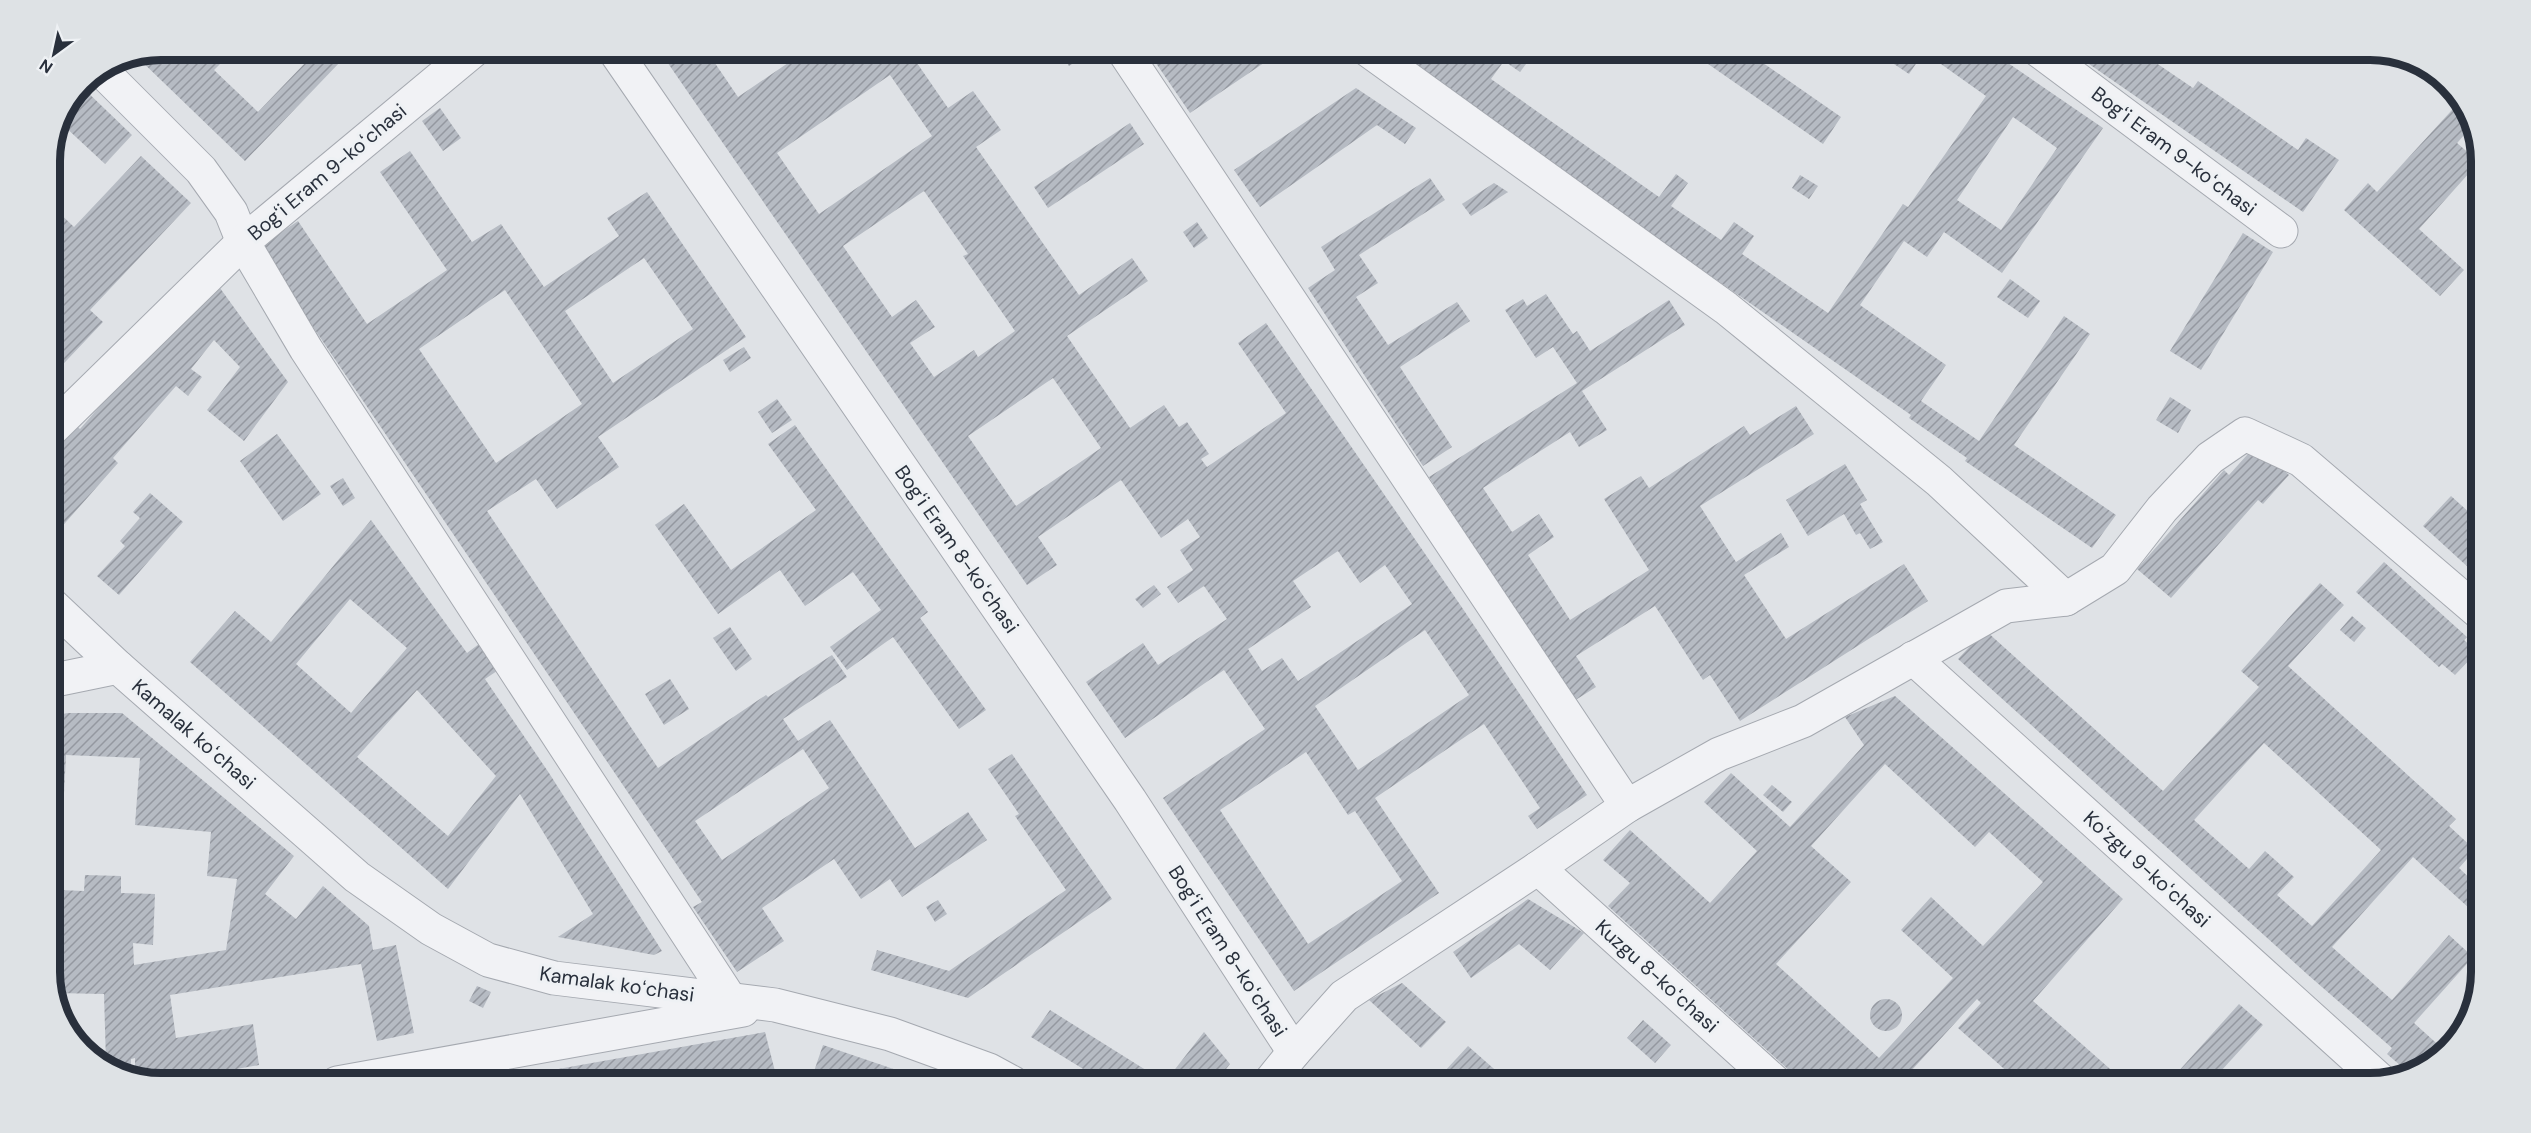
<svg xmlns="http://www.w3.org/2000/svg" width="2531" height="1133" font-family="'DM Sans',sans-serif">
<defs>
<pattern id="building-hatch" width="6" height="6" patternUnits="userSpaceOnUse" patternTransform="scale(1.5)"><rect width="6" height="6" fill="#b6bbc3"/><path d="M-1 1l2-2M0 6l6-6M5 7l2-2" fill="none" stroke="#9498a0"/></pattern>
</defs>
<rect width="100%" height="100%" fill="#dfe2e6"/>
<g fill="url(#building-hatch)" fill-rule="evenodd">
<polygon points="161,50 207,50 221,63 214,70 258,112 305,63 291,50 358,50 344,64 341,61 245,161 135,55"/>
<path d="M672,50h34l32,47 69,-47h101l40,58 25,-17 28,39 -25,17 103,148 53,-37 16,23 -81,55 63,92 34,-23 15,22 8,-5 22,32 -8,5 6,8 79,-54 -48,-70 28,-20 195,283 126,189 -50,34 -9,-13 12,-8 -56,-84 -109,74 64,95 -145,98 -131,-193 102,-69 -41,-59 -99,68 -39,-56 57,-39 15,22 69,-46 -23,-33 -26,17 -11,-16 26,-17 -13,-20 20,-13 -12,-18 -27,19 -40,-58 -83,57 19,28 -30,20 -364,-529zM890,75l42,61 -113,78 -42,-61zM924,191l44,63 -5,2 52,75 -37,26 -4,-7 -40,27 -24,-34 25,-16 -19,-27 -24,17 -49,-71zM1053,378l48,70 -85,58 -48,-70zM1338,551l22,32 25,-18 27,39 -114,77 -16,-23 -20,13 -14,-22 63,-42 -18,-26zM1425,630l44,65 -111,75 -43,-64zM1306,752l42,63 7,-4 47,70 -94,63 -88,-134z"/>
<polygon points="1066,50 1078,50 1083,57 1069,66 1061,53"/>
<polygon points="1147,50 1181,50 1190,63 1209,50 1283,50 1190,113"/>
<path d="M1392,50h131l9,6 -12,16 -16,-11 -13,18 168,118 17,-23 12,9 -17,23 50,34 13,-18 20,14 -12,18 86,59 75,-109 5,3 78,-111 -62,-44 -15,22 -33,-22 2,-2h111l114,78 -101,145 -58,-41 -17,25 -23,-16 -44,64 86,60 -25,36 58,40 85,-125 26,18 -76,111 102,70 -24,33 -127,-87 2,-3 -58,-40 2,-3 -272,-189zM2013,117l44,31 -56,82 -44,-30z"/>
<polygon points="1688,50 1758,50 1753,56 1841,117 1823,144"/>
<polygon points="2080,50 2137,50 2193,88 2198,81 2298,150 2306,138 2339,160 2303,212 2076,55"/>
<polygon points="81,86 132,135 105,164 63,125"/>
<polygon points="1356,88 1416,128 1405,144 1377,125 1260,207 1234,170"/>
<polygon points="2462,99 2472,126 2457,143 2479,162 2419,229 2464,270 2440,296 2344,210 2368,183 2377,192"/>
<polygon points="440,108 461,138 443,151 422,121"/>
<polygon points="1130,123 1144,144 1048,208 1034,187"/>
<path d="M410,151l62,91 29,-18 43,63 75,-51 -12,-18 40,-26 99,145 -148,100 21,30 -62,42 -21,-30 -49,32 171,257 108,-73 2,2 64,-42 15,22 -64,42 15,22 32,-21 85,128 53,-36 19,28 -85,57 -12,-18 -29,20 -27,-40 -72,49 22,33 -47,31 -44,-65 9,-5 -443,-655 39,-26 69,103 80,-54 -67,-98zM644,258l49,71 -80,54 -48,-72zM505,290l77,114 -86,59 -77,-114zM803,749l26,39 -107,72 -27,-39z"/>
<polygon points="141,156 191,203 90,310 103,322 50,378 50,204 74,227"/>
<polygon points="1800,175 1818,186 1809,199 1792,188"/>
<polygon points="1430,178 1445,200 1359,255 1378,283 1356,297 1388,345 1457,302 1470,321 1400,367 1452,447 1423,466 1308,288 1335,270 1321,247"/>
<polygon points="1494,183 1508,192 1471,216 1462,204"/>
<polygon points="1197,222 1208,238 1194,248 1183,232"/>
<polygon points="2243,233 2273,252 2201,370 2170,351"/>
<polygon points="212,277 288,382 244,441 207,410 240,367 214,340 191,369 202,377 188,396 176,386 113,458 118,463 51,539 50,447 72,422 80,429"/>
<polygon points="2010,279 2040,301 2028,318 1997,297"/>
<polygon points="1546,294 1573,334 1577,331 1590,351 1669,300 1685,325 1582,391 1607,430 1579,447 1570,432 1483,488 1512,532 1539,514 1554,537 1528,555 1570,620 1649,570 1604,499 1641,476 1649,488 1744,426 1750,435 1796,406 1814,434 1700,506 1736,562 1781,533 1789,547 1744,575 1786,639 1904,564 1928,601 1740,721 1710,675 1703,680 1655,606 1576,656 1596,687 1574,701 1429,477 1577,383 1553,347 1536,358 1505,310 1523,299 1527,306"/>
<polygon points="744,347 751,358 730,372 723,360"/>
<polygon points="2170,397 2191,410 2178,433 2156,420"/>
<polygon points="777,399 792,420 772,433 758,412"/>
<polygon points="795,425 928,612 920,618 986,710 959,729 893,637 847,670 830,647 881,610 853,572 805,606 780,570 718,614 655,525 684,504 731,570 816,510 768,444"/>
<polygon points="277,434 321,494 283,521 240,461"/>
<polygon points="2256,445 2289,475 2263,504 2258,500 2171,598 2137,569 2224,470 2229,475"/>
<polygon points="1845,464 1867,500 1860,504 1883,542 1870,549 1860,533 1856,535 1844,514 1808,536 1786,500"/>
<polygon points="343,478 355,498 343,506 330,486"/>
<polygon points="150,493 183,522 119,595 97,576 125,546 120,541 140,518 133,512"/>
<polygon points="2451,496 2481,523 2481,579 2423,526"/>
<path d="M371,520l96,133 12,-9 18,27 -12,8 64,94 113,178 -8,4 -96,-18 35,-23 -73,-120 -72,95 -258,-227 45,-51 36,31zM350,599l57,49 -56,65 -55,-49zM417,690l79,86 -48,60 -91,-79z"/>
<polygon points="2384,562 2467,637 2464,640 2477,652 2455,675 2442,664 2439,667 2356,592"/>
<path d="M2320,583l24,22 -56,61 168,153 -7,7 26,24 -16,18 22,21v30l-68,-62 -81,90 60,53 57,-65 24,22 -59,66 30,27 -12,15 -24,7 -21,-18 5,-6 -85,-74 -349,-315 27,-29 178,161 96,-104 -18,-16zM2264,743l117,107 -69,76 -35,-31 17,-18 -29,-26 -16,18 -55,-49z"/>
<polygon points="1154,585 1161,594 1143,608 1135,599"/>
<polygon points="2352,616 2366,628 2354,642 2340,630"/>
<polygon points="730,627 752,659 736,671 713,638"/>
<polygon points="670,679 689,709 664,725 645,694"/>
<path d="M1895,696l228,203 -90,102 93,82h-106l-62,-55 23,-25 -4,-4 -77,84h-97l-195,-177 22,-23 -27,-23 27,-30 80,73 47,-52 -53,-49 27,-29 59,54 74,-82 -19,-28zM1885,764l90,83 14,-15 54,50 -60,64 -52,-49 -30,33 52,48 -74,80 -103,-94 75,-82 -40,-36z"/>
<path d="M68,713h54l172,143 -29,38 31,25 27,-33 46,40 4,24 23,-5 18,88 -37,8 -16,-77 -191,31 6,43 77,-14 6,41 -100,18 -24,-5v-20l-4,1v19l-13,-3 -15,-13h3l-2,-68 -49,-1 -5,-14v-263zM66,755l74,3 -5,67 76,7 -4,44 30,3 -11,71 -92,15 -1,-22 20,2 2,-51 -34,-1v-17l-36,-1 -1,16 -25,-1z"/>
<polygon points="1012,754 1112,899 968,998 871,970 877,950 949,971 1066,890 1015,816 1019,814 988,769"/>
<polygon points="2481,770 2481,791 2471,781"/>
<polygon points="1772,785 1792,802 1783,812 1763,795"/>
<polygon points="1528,899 1584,933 1550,970 1519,944 1471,978 1453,952"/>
<polygon points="938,900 947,914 935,922 926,907"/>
<polygon points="1402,983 1446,1022 1421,1048 1369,1000"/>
<polygon points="477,986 491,992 483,1008 469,1001"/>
<circle cx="1886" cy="1015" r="16"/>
<polygon points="2239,1004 2263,1025 2210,1083 2168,1083"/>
<polygon points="1050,1010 1165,1082 1204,1032 1230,1064 1215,1083 1106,1083 1031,1037"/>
<polygon points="1643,1020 1671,1045 1655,1063 1627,1038"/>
<polygon points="765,1032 778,1083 746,1083 742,1071 671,1083 480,1083"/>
<polygon points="823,1045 917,1077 915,1083 810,1083"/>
<polygon points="1468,1046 1510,1083 1457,1083 1444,1072"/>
</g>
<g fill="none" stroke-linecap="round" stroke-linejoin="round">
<defs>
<g id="street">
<polyline points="614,50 1130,800 1294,1052"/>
<polyline points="1123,50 1627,806"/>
<polyline points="1368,50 1726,308 1939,481 2066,599"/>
<polyline points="2038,50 2281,231"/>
<polyline points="101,70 201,170 231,212 243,242 306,349 730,999"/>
<polyline points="50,431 243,242 474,50"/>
<polyline points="50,603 118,667 357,877 431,929 488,960 554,978 775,1005 890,1034 989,1070 1013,1083"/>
<polyline points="1913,658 2380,1080"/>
<polyline points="50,681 118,667"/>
<polyline points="1538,868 1776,1083"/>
<polyline points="337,1083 743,1010"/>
<polyline points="1269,1083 1294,1052 1344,996 1538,868 1627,806 1719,754 1803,721 2006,606 2066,599 2115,569 2162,509 2210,458 2245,434 2301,460 2481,614"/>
</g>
</defs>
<use href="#street" stroke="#a5a9b0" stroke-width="35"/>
<use href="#street" stroke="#f1f2f5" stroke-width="33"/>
</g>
<g text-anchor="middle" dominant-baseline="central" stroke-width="6" stroke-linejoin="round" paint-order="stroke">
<g font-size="20" fill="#29303c" stroke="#eef1f4">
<text transform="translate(2174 151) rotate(37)">Bogʻi Eram 9-koʻchasi</text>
<text transform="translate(327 172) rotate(-40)">Bogʻi Eram 9-koʻchasi</text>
<text transform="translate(957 549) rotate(55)">Bogʻi Eram 8-koʻchasi</text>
<text transform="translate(194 734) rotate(41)">Kamalak koʻchasi</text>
<text transform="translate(2147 869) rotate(42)">Koʻzgu 9-koʻchasi</text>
<text transform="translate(1228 951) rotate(57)">Bogʻi Eram 8-koʻchasi</text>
<text transform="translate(1657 976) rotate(42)">Kuzgu 8-koʻchasi</text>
<text transform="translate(617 984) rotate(8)">Kamalak koʻchasi</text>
</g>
</g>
<path d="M0 0H2531V1133H0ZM161 60H2370A101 101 0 0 1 2471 161V972A101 101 0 0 1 2370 1073H161A101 101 0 0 1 60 972V161A101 101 0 0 1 161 60Z" fill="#dee2e5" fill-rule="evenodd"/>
<path fill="none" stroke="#29303c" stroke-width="8" d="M161 60H2370A101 101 0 0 1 2471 161V972A101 101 0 0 1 2370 1073H161A101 101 0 0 1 60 972V161A101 101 0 0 1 161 60Z"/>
<g transform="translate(54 54) rotate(213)" stroke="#eef1f4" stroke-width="4.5" paint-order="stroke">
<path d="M0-4.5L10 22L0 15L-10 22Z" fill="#29303c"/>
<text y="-9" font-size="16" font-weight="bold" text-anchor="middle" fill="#29303c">N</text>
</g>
</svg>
